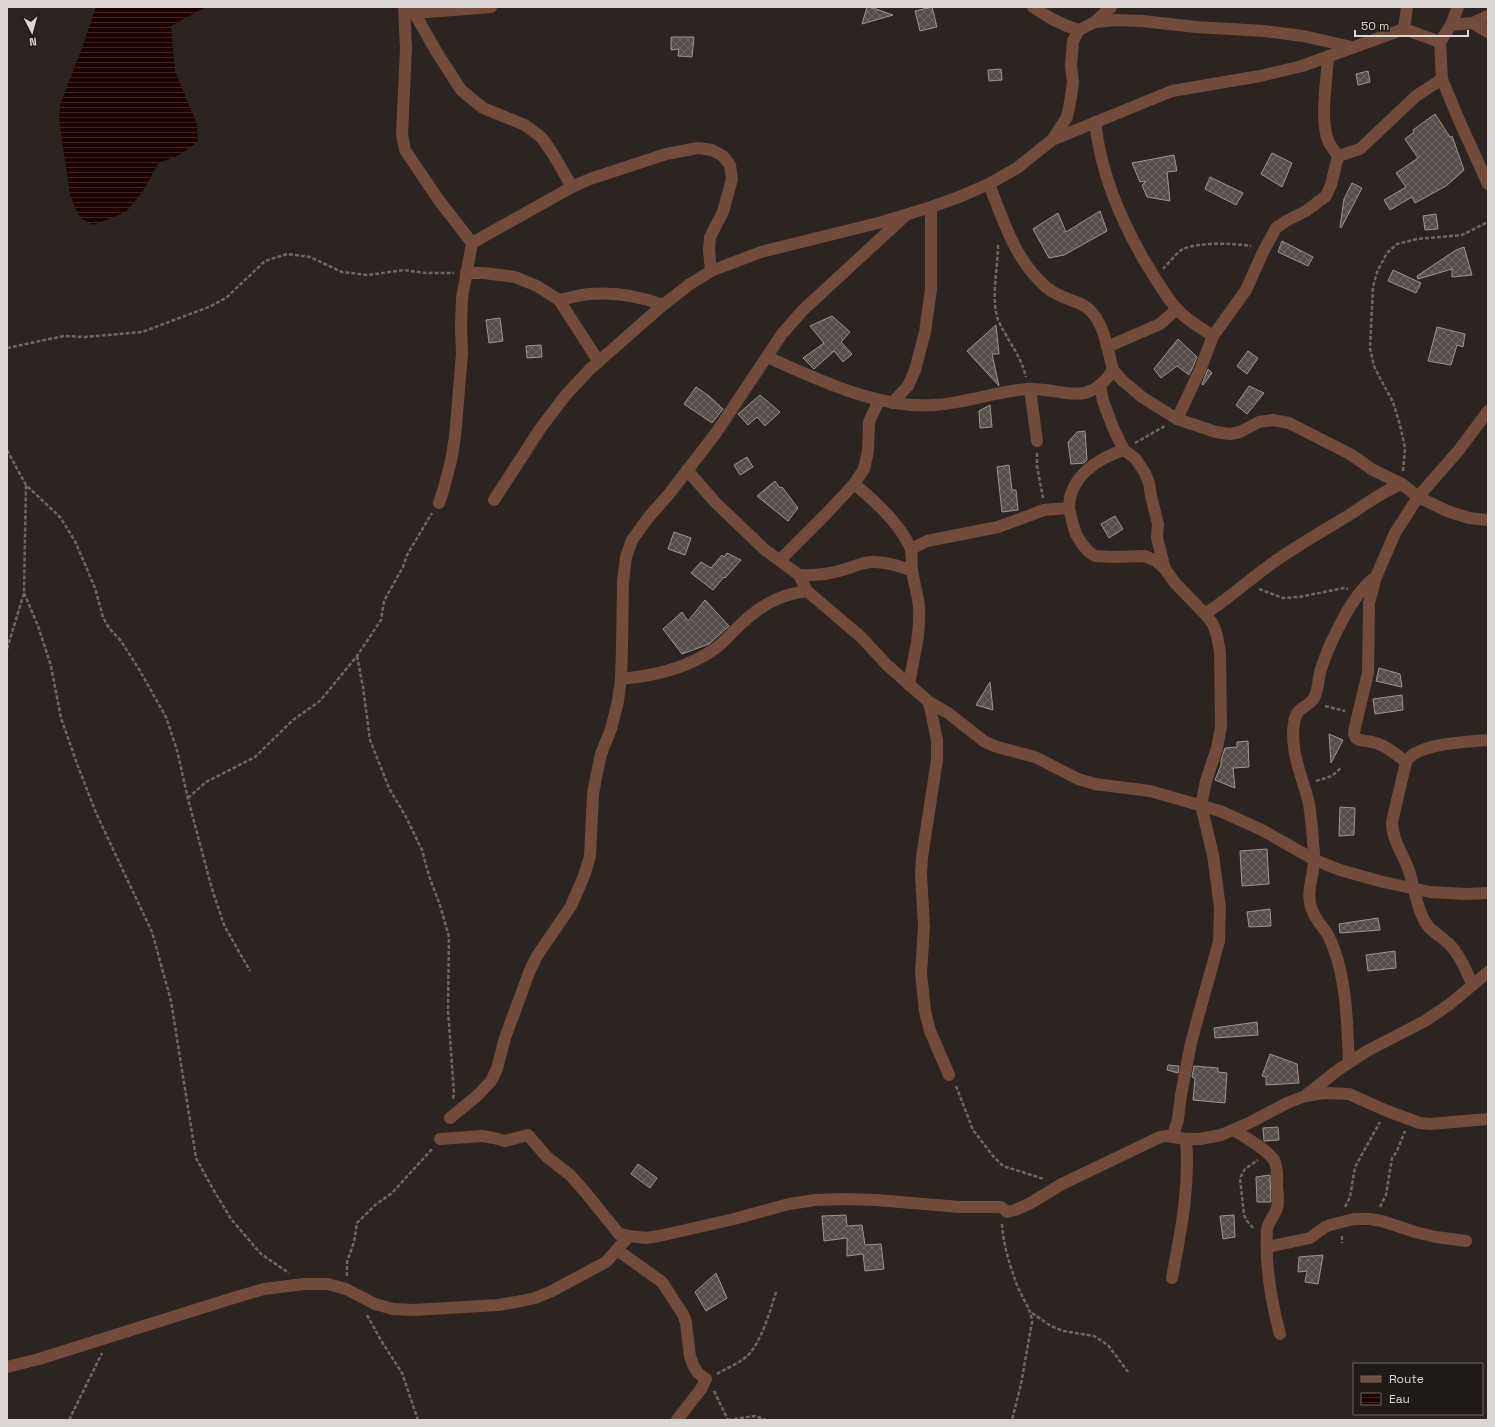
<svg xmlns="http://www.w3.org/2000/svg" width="1495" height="1427" font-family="'Space Grotesk',sans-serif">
<defs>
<pattern id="water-rules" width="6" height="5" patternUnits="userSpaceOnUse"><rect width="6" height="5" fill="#1d0200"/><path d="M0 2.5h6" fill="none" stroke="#3d2624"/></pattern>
<pattern id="building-cross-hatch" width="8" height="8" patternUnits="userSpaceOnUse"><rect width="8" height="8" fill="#564e4b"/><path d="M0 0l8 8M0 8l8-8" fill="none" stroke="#6e6764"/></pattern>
</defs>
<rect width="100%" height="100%" fill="#2b2421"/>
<path fill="url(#water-rules)" d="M96,7h110l-35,19 4,45 22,53 1,17c-12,10 -23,18 -39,21l-16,29 -17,21 -33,13 -13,-7 -10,-23 -11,-75 1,-15 22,-57z"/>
<g fill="url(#building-cross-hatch)" stroke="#9e9592">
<polygon points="867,7 870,7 893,15 862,24"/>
<polygon points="932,7 937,27 920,31 915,11"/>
<polygon points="671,37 694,37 692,57 678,56 679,49 671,50"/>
<polygon points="1001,69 1002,80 989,81 988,70"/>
<polygon points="1368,71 1370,82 1358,85 1356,74"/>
<polygon points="1435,114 1450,137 1452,136 1464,170 1446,186 1415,203 1412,197 1390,210 1384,200 1406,187 1396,173 1418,158 1405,139 1414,132 1413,130"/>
<polygon points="1272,153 1292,163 1282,187 1261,174"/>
<polygon points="1174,155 1177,171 1167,172 1170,201 1147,197 1142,185 1145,182 1145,181 1140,182 1132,163"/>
<polygon points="1210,177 1243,193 1236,205 1205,189"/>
<polygon points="1352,183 1362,188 1341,228 1340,227 1344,199"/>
<polygon points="1100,211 1107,231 1064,255 1049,258 1033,229 1058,213 1066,232"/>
<polygon points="1436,214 1438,229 1425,230 1423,216"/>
<polygon points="1282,241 1313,257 1308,266 1278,252"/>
<polygon points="1464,247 1472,275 1452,277 1452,269 1418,279 1417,276 1456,250"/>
<polygon points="1393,270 1421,283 1416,293 1388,281"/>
<polygon points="832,316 850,332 841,342 852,354 843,362 834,351 814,369 803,358 824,343 810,326"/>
<polygon points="500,318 503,341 489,343 486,320"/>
<polygon points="996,325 999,354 992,354 999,386 967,351"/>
<polygon points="1437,327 1465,334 1463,347 1457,345 1451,365 1428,361"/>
<polygon points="1178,339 1197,357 1193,367 1189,375 1177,366 1161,378 1154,369"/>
<polygon points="541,345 542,357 527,358 526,346"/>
<polygon points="1248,351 1258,358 1247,374 1237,366"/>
<polygon points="1208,369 1212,373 1203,385 1202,384"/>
<polygon points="1249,386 1264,393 1247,414 1236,405"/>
<polygon points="696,387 709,396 723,409 712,423 684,404"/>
<polygon points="760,395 780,412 765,426 757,417 748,425 738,414"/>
<polygon points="990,405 992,427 980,428 979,411"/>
<polygon points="1085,431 1087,460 1084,463 1071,464 1068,442 1077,432"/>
<polygon points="747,457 753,467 740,475 734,465"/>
<polygon points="1009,465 1012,490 1016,490 1018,510 1002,512 997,467"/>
<polygon points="775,481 780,488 782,487 798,508 788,521 757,496"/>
<polygon points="1115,516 1123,529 1109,538 1101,524"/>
<polygon points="674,532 691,538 685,555 668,549"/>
<polygon points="727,553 741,560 725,578 724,577 713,590 691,573 701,562 711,568 722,555 724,557"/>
<polygon points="705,600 729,626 709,644 682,654 663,629 682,612 688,621"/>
<polygon points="1379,668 1400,674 1402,687 1376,681"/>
<polygon points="990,682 993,710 976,705"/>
<polygon points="1402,695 1403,710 1375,714 1373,699"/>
<polygon points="1329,734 1343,740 1331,763"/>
<polygon points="1248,741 1249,767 1233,768 1235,788 1215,780 1221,765 1221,760 1225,748 1237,747 1237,742"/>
<polygon points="1340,807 1355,808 1354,835 1339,836"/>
<polygon points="1267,849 1269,884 1242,886 1240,851"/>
<polygon points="1270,909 1271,926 1249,927 1247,912"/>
<polygon points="1378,918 1380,930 1340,933 1339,924"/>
<polygon points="1395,951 1396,968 1368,971 1366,955"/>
<polygon points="1257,1022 1258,1035 1215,1038 1214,1028"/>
<polygon points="1270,1054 1297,1064 1299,1083 1266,1085 1266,1077 1262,1076"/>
<polygon points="1168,1065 1179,1066 1178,1073 1167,1070"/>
<polygon points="1194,1066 1218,1068 1218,1072 1227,1073 1225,1103 1193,1100 1195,1078 1192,1077"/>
<polygon points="1278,1127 1279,1140 1264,1141 1263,1128"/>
<polygon points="638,1164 657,1178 650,1188 631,1174"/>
<polygon points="1270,1175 1271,1202 1257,1202 1256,1177"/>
<polygon points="846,1215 847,1226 862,1225 865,1245 881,1244 884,1269 865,1271 863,1254 847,1256 847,1238 824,1241 822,1216"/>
<polygon points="1234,1215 1235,1237 1223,1239 1220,1216"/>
<polygon points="1323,1255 1318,1284 1305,1282 1307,1271 1298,1272 1299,1257"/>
<polygon points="716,1273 727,1298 706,1311 695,1292"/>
</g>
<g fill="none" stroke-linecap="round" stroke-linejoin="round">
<g stroke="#6e6865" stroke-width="2.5" stroke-dasharray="4 2" stroke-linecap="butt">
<path d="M998,245c0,22 -8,57 1,77 9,19 22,34 27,55"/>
<path d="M1163,269c5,-5 14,-17 20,-20 15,-7 52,-6 68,-3"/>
<polyline points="7,348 64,336 85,337 142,332 209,307 226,298 265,261 287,254 310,257 342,272 368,275 404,270 426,273 454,273"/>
<polyline points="1135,443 1165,426"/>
<polyline points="7,450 26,485 60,517 75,541 95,588 103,617 109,628 121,641 140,671 166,717 177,750 188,799 212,889 224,925 250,971"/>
<polyline points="1037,453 1037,466 1043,498"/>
<polyline points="1403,471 1405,448 1400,425 1393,402 1380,378 1374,366 1370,348 1373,287 1377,272 1387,253 1397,244 1417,239 1462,235 1488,222"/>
<polyline points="1259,589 1283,598 1299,597 1344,588 1348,589"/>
<polyline points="24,593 38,626 51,666 61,718 76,761 96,813 152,932 171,1001 196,1158 213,1189 231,1219 261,1254 289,1273"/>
<polyline points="7,649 24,593 26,485"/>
<polyline points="357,656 363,687 370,740 389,788 406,817 422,850 429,876 440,905 449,937 448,1010 454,1093 453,1099"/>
<polyline points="1325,706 1345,711"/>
<polyline points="1316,781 1332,776 1342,767"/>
<polyline points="188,798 206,782 255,757 293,720 320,701 357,656 381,620 384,601 403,567 407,555 432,513"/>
<polyline points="956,1086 973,1130 993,1156 1003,1166 1044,1179"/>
<polyline points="1345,1207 1350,1197 1355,1167 1380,1122"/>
<polyline points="1380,1207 1386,1195 1392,1158 1397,1151 1405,1131"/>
<path d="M1002,1224c1,20 8,42 15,61 5,13 14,23 15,37l-11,62 -9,36"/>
<polyline points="1253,1228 1247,1221 1244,1215 1240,1178 1245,1169 1258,1160"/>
<polyline points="1342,1236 1342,1243"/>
<polyline points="347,1276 347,1262 354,1242 357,1223 375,1205 392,1193 432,1149"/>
<polyline points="1032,1313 1051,1326 1063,1331 1094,1336 1108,1345 1128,1372"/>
<polyline points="367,1315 382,1342 402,1373 418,1420"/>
<path d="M717,1374c9,-6 21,-10 29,-17 14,-11 25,-48 30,-65"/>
<polyline points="714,1391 728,1420"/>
<polyline points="71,1420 70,1418 102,1353"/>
<polyline points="728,1420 755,1416 766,1420"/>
</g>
<g stroke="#724b3b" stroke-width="12">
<polyline points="404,7 406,48 402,134 405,150 438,199 472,243"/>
<polyline points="411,7 436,51 461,90 483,108 525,125 542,138 553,154 572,187"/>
<path d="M1033,7c15,10 28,18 46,23"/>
<polyline points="1407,7 1404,29 1440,42"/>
<polyline points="415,13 491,7"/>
<polyline points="1488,16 1473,23 1451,25 1440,42 1442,79 1458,118 1488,184"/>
<polyline points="1095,22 1111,7"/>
<polyline points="1473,23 1488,32"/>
<polyline points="1451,25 1458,7"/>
<path d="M1095,122c6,51 24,94 49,138 10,16 20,34 32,48 10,12 25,20 37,28"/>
<polyline points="1052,140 1067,117 1071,97 1073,82 1071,66 1073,41 1079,30 1095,22 1117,20 1142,21 1196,27 1264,31 1303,36 1352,47"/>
<polyline points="1338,156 1360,149 1416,96 1442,79"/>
<polyline points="466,273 484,273 515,277 537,286 559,300 599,362"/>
<path d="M559,300c10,-2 20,-5 30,-6 25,-2 51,2 74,11"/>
<polyline points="1107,347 1160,324 1177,309"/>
<path d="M767,357c53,23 110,52 168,48 32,-2 61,-14 93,-16 35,-2 59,21 85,-19 -6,-22 -9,-55 -32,-66 -12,-5 -25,-8 -35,-17 -31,-27 -43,-67 -57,-103"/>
<polyline points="1113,370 1123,381 1142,397 1177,419 1216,432 1230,434 1240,432 1259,422 1273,420 1289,423 1350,454 1373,470 1402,484 1418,497 1447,511 1469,518 1488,520"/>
<polyline points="1100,385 1103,401 1114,430 1124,450 1135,458 1145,473 1149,483 1151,496 1158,524 1157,538 1165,569"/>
<polyline points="1030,389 1037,441"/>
<polyline points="892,403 908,386 915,370 925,332 931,289 931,207"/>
<path d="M1177,419l23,-49 13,-34 33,-46 17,-38 13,-24 10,-7 20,-10 20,-15 5,-11 7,-29c-3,-4 -6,-9 -9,-13 -10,-22 -2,-62 -1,-87"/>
<polyline points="687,470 715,502 764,549 799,575 807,591 861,637 887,665 929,702 948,713 985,742 997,747 1035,757 1078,779 1095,784 1150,791 1220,811 1262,830 1315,860 1340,870 1383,882 1430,892 1466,894 1488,893"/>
<path d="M854,484c20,16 45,39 56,63 3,7 1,16 2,24 2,12 6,24 7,36 2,25 -6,53 -10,78"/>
<polyline points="494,500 540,429 565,396 590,369 663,305 690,284 711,271 761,252 882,222 931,207 959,197 989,184 1017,168 1052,140 1172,91 1260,76 1302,66 1404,29"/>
<polyline points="439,503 443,491 451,461 455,437 462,354 461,327 462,298 472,243 572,187 590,179 666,154 698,148 712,150 723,156 730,165 732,179 723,212 710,237 709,250 711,271"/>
<polyline points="1069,508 1073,525 1076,534 1082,544 1089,552 1095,556 1114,557 1145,556 1156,561 1165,569 1175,583 1205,614 1213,624 1217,636 1220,652 1221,727 1217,748 1206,781 1201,805 1213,855 1220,908 1219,941 1191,1043 1181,1095 1178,1119 1173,1136"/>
<path d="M911,549l16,-8 71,-14 46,-17 25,-2c0,-31 29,-50 55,-58"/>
<polyline points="780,560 826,514 854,484 864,469 868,451 869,422 879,400"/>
<path d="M799,575c16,1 31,-1 47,-6 9,-3 17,-7 27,-7 14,0 27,4 39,9"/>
<path d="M1205,614c23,-15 44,-34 66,-50 25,-18 52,-33 78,-49 18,-11 33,-24 53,-31"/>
<path d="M621,679c32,-3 65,-10 92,-29 11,-7 18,-17 27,-25 19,-19 40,-31 67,-34"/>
<polyline points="929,702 937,740 937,760 922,857 921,874 924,927 921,973 925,1011 930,1031 949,1075"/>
<path d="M1406,762c-18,-14 -24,-20 -47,-22l-3,-2 -2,-4 1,-7 13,-54 1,-70 7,-26 19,-44 23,-36 41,-47 29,-39"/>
<path d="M1472,984c-6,-14 -12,-29 -23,-40 -6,-6 -15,-11 -21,-18 -12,-16 -13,-39 -20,-58 -6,-15 -16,-29 -16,-46l14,-60c10,-19 62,-20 82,-22"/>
<path d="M1349,1062c-2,-37 -2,-77 -15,-113 -2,-5 -4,-10 -6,-14 -6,-9 -14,-17 -17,-28 -5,-16 3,-32 3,-48 1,-6 -1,-12 -1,-18 -1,-15 -2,-31 -6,-45 -7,-24 -17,-48 -13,-73 2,-17 14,-15 20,-25 5,-9 4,-20 7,-29 8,-25 33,-79 55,-92"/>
<polyline points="1306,1096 1325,1093 1349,1094 1387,1111 1420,1123 1430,1124 1488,1119"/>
<polyline points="450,1118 478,1095 491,1081 497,1069 505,1038 530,970 537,956 571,906 584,876 590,856 593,794 597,773 601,754 611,729 618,701 621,679 622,648 623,582 626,557 632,540 648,518 669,494 716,433 782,334 803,310 905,216"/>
<path d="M1234,1130c11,7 36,21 41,32 3,8 2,17 2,25 1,7 2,14 0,21 -2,8 -9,13 -10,22 -2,35 4,71 13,104"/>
<polyline points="440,1139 482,1136 494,1138 505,1141 528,1135 547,1157 570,1175 586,1193 619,1234 629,1236 646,1238 659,1236 734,1219 789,1204 815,1200 844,1199 876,1200 960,1207 1001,1207 1007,1212 1015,1210 1029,1204 1062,1184 1160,1137 1167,1136 1186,1139 1200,1139 1221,1135 1249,1123 1287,1103 1305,1096 1338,1070 1367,1051 1425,1021 1450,1004 1488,972"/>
<polyline points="1267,1247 1310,1238 1325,1227 1330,1225 1354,1219 1369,1219 1382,1221 1415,1232 1436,1237 1466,1241"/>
<polyline points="617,1250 662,1282 684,1316 686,1323 690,1356 693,1365 698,1373 706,1379 701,1389 677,1420"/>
<path d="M1172,1278c9,-48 18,-90 14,-139"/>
<polyline points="7,1367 39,1359 230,1299 264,1289 304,1284 328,1284 346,1289 375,1304 393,1309 414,1310 498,1305 516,1302 535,1298 550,1292 606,1262 629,1236"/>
</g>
</g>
<rect width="1495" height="1427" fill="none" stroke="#dcd7d5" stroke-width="16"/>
<rect x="1353" y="1363" width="130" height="52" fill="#211b18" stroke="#6c6664"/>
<rect x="1361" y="1376" width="20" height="6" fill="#724b3b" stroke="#6c6664"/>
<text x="1389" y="1383" font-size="12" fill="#dcd7d5">Route</text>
<rect x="1361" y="1393" width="20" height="12" fill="url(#water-rules)" stroke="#6c6664"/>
<text x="1389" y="1403" font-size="12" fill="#dcd7d5">Eau</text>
<g transform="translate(32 32) rotate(174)" stroke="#211b18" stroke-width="3" paint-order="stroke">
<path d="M0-3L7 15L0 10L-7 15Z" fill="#dcd7d5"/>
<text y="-6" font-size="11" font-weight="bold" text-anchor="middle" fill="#dcd7d5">N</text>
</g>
<path d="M1355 30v6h113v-6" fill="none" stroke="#dcd7d5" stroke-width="2"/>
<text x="1361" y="30" font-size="12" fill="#dcd7d5" stroke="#211b18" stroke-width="3" paint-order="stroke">50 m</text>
</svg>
